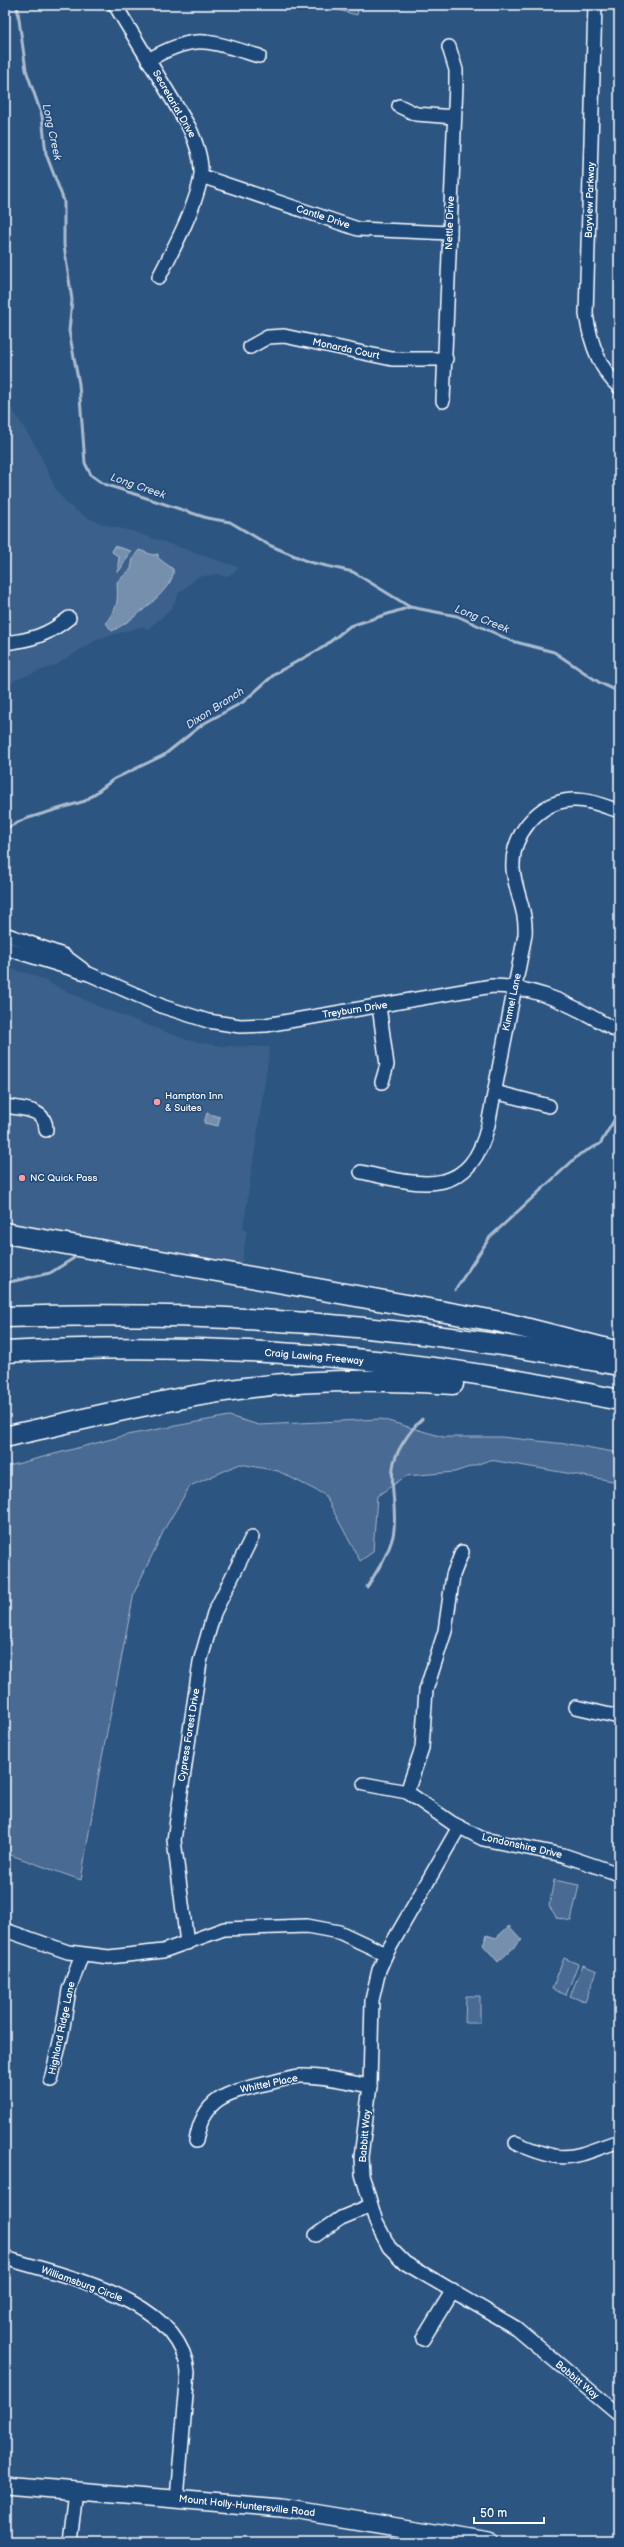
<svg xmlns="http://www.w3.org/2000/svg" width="624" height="2547" font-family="'Balsamiq Sans',sans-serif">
<rect width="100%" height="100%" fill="#2c5582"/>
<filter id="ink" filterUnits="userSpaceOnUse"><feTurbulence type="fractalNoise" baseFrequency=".025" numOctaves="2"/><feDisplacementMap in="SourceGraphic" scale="8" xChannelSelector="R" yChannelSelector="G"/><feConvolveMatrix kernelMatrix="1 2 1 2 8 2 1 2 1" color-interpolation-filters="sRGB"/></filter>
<g filter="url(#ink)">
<g fill="#3b618b">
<polygon points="5,398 38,450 56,490 68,505 84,516 105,525 132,531 240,568 226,577 217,574 198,577 179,593 171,609 147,630 143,626 98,639 56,665 15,680 5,689"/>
<polygon points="5,967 33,975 102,1008 187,1040 220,1046 270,1047 243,1229 247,1231 241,1267 66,1235 5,1221"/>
</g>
<g fill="#486b92" stroke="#a4b5c8">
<polygon points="319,5 359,5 357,15"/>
<polygon points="229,1416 259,1425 381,1419 443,1437 501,1437 575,1445 619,1453 619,1482 490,1460 455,1472 406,1476 377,1496 373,1552 360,1561 325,1495 278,1471 240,1464 190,1486 165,1528 134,1593 99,1773 81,1880 5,1853 5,1467 127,1435"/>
<polygon points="554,1880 579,1885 571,1921 557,1918 549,1906"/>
<polygon points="564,1958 578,1964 566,1995 552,1989"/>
<polygon points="583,1965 597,1971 585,2002 570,1996"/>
<polygon points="466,1996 480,1996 480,2023 465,2023"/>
</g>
<g fill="#748fad" stroke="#acbcce">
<polygon points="114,546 131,551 120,570 117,572 119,557 112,552"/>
<path d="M139,550l14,5 5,-1v4l15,11c5,18 -46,55 -61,62l-6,-8c12,-19 12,-18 11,-41l14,-13 2,-11z"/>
<polygon points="207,1113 220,1117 218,1126 204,1123"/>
<polygon points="509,1926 522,1940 498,1962 483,1945 487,1935 496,1938"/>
</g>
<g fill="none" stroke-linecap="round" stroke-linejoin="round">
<g stroke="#acbcce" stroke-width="3">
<polyline points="17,5 26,70 42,116 46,154 64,201 64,245 72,300 69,331 79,384 85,463 91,475 104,484 207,518 230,522 269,545 309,562 353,572 410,607 457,616 512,641 554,652 600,683 619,692"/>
<polyline points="5,829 25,819 85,801 114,779 164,755 203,724 243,702 276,673 322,648 350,626 410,607"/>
<polyline points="5,1283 50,1273 74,1258"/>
<polyline points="455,1290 490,1237 580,1154 600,1144 619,1112"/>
<path d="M367,1587c10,-16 21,-32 26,-51 5,-23 -3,-46 0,-68 1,-15 18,-39 29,-49"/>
</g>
<defs>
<g id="minor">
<path d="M115,5l74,122c7,15 13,31 12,47 -2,27 -29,78 -42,103"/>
<path d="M595,5l-9,309c4,27 12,54 33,73"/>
<path d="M148,60c49,-28 59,-19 111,-4"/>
<polyline points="399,106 416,114 454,117"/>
<polyline points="201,176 358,229 450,233"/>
<polyline points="250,347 268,337 284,336 392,359 446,359"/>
<polyline points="443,401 456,84 456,70 449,47"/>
<path d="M5,643c26,-3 43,-8 64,-25"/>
<polyline points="5,934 63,955 82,969"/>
<path d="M5,948l84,26 75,33 44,14 32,5 26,-1 226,-39c48,0 87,23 127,46"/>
<polyline points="379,1006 387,1065 382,1082"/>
<polyline points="495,1092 549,1106"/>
<path d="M5,1106c17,3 41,2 41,24"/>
<path d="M361,1172c58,13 109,29 127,-47l37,-190c2,-24 -10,-43 -12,-66 -2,-33 24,-67 59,-69 16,-1 32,6 47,11"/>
<polyline points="576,1707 619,1717"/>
<polyline points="364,1784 407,1792 452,1823 483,1839 563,1855 619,1874"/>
<polyline points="407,1792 422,1748 426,1690 445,1631 453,1575 462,1552"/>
<polyline points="459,1827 386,1954 379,1970 372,2000 370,2086 361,2157 362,2174 376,2222 389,2247 405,2263 516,2328 619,2415"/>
<polyline points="5,1930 68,1952 109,1957 163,1951 224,1929 307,1926 339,1932 386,1954"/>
<polyline points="187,1943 174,1840 200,1662 214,1613 252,1537"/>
<polyline points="51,2080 62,2033 69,1990 82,1954"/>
<path d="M196,2141c7,-43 30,-48 68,-57 12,-2 24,-7 36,-8 23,-1 47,6 70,10"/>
<path d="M516,2143c50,22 54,15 103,-2"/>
<polyline points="316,2235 341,2218 370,2206"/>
<path d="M5,2258c58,18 175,40 183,114l-11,126"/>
<polyline points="423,2339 453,2290"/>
<polyline points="70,2542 76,2490"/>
</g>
<polyline id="major" points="5,2485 282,2508 488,2542"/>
<g id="highway">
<polyline points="5,1233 501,1322 619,1352"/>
<path d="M5,1317c211,-7 407,8 614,48"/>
<path d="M5,1352c205,-12 414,5 614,48"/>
<path d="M5,1437c80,-18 159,-38 240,-49 69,-9 139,-9 208,-4"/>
</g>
</defs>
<use href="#minor" stroke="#fff" stroke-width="16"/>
<use href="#major" stroke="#fff" stroke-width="20"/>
<use href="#highway" stroke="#fff" stroke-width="23"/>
<use href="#minor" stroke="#1f4a7a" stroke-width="13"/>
<use href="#major" stroke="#1f4a7a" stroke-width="17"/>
<use href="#highway" stroke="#1f4a7a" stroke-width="20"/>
</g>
</g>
<g fill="#ff9aa2" stroke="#1f4a7a" stroke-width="1.5">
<circle cx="157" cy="1102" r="4"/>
<circle cx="22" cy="1178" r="4"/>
</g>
<g text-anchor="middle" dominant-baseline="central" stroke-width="3" stroke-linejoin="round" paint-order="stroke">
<g font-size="10" fill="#fff" stroke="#1f4a7a">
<text transform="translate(174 104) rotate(60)">Secretariat Drive</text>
<text transform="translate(590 200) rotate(-88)">Bayview Parkway</text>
<text transform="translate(323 217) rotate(18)">Cantle Drive</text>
<text transform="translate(450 223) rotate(-88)">Nettle Drive</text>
<text transform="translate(346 349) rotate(12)">Monarda Court</text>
<text transform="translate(512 1002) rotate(-78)">Kimmel Lane</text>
<text transform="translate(355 1010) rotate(-9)">Treyburn Drive</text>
<text transform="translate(314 1357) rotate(5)">Craig Lawing Freeway</text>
<text transform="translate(189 1735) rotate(-81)">Cypress Forest Drive</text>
<text transform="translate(522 1846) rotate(13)">Londonshire Drive</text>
<text transform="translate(62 2028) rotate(-78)">Highland Ridge Lane</text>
<text transform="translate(269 2084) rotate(-12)">Whittel Place</text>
<text transform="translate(365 2136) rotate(-85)">Babbitt Way</text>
<text transform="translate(82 2284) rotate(20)">Williamsburg Circle</text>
<text transform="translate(577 2380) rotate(40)">Babbitt Way</text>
<text transform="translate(247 2506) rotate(6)">Mount Holly-Huntersville Road</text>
</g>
<g font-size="10" fill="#fff" stroke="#1f4a7a" text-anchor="start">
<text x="165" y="1096">Hampton Inn<tspan x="165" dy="12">&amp; Suites</tspan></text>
<text x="30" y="1178">NC Quick Pass</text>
</g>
<g font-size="11" font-style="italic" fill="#d5dde6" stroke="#1f4a7a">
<text transform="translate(52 132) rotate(78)">Long Creek</text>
<text transform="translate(138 486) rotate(19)">Long Creek</text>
<text transform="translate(482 619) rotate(22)">Long Creek</text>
<text transform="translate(215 708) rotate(-33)">Dixon Branch</text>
</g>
</g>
<rect width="624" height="2547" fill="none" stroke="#1f4a7a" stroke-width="20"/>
<rect x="10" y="10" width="604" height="2527" fill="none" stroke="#fff" stroke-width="1.5" filter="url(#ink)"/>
<path d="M474 2517v6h70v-6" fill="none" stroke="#ffffff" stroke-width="2"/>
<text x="480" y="2517" font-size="12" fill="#ffffff" stroke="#1f4a7a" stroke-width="3" paint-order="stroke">50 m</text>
</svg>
